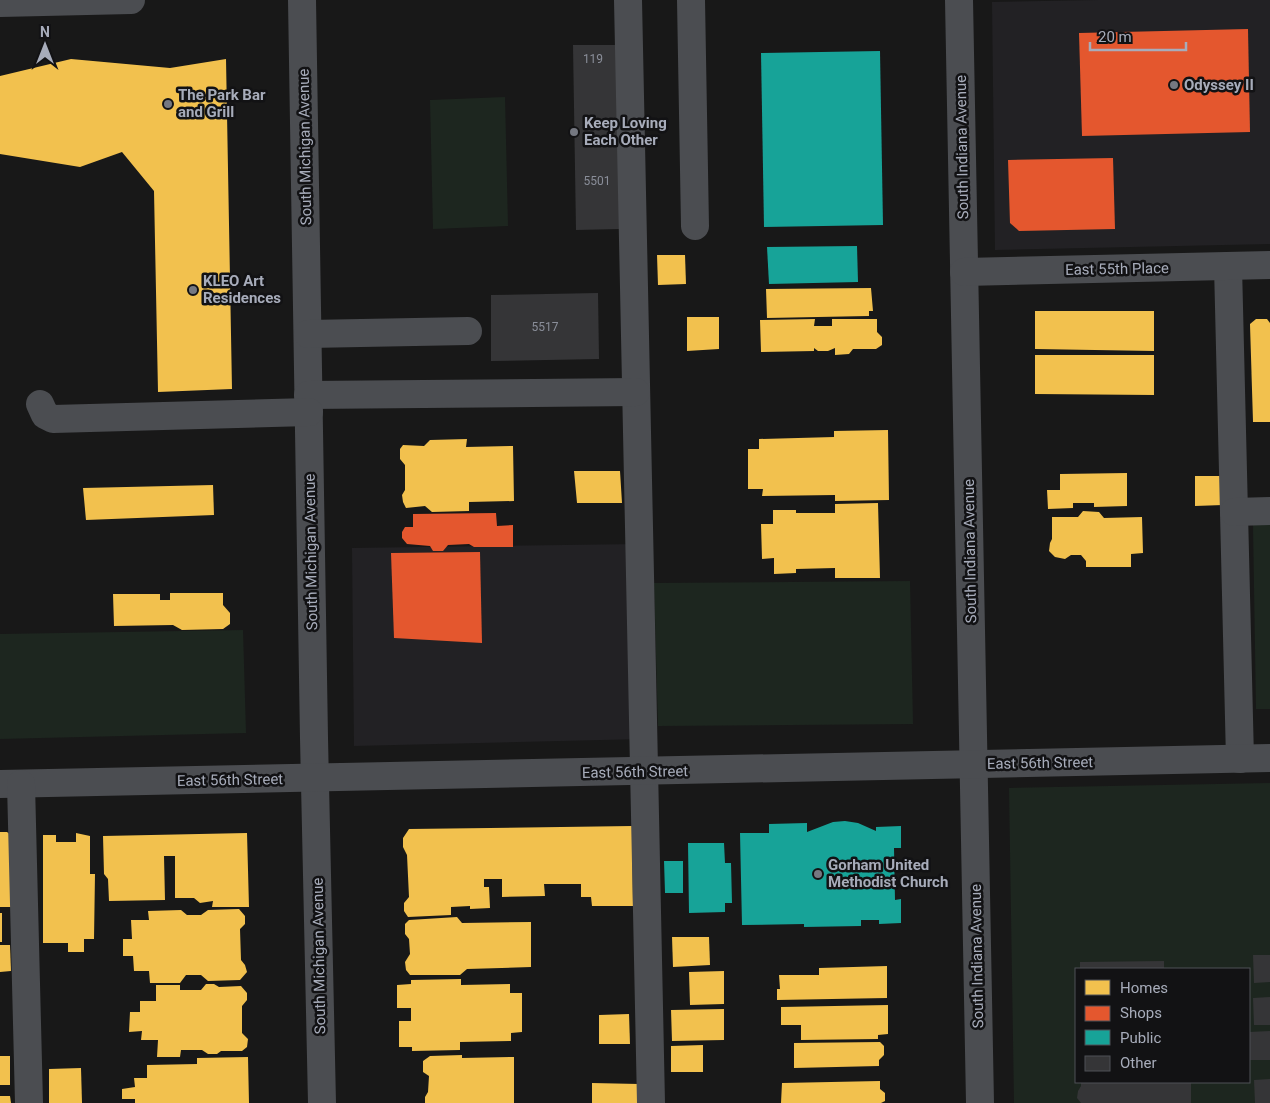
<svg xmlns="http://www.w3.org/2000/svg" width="1270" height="1103" font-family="Roboto,sans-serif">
<rect width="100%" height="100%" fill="#181818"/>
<g fill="#222124">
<polygon points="1098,0 1270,0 1270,244 995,250 992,2"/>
<polygon points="639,544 643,739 354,746 352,548"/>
</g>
<g fill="#1d261f" fill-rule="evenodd">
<polygon points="505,97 508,226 433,229 430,100"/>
<polygon points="1253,525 1270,525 1270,709 1256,709"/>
<polygon points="910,581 913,724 658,726 654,583"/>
<polygon points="243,630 246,733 0,739 0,634"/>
<path d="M1270,783v320h-256l-5,-315zM1076,969h173v113h-173z"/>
</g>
<g fill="#f2c14e">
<polygon points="71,59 170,68 226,59 232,389 158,392 154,191 122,152 80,167 0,154 0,76"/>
<polygon points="657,255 685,255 686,284 658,285"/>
<polygon points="871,288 873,311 869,311 869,316 767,318 766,289"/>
<polygon points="1035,311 1154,311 1154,351 1035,349"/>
<polygon points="687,317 719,317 719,349 687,351"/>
<polygon points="815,319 814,326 832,326 832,319 877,319 877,332 882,337 882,345 876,349 853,349 849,354 835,355 835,348 828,351 818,351 814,348 814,351 761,352 760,320"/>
<polygon points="1256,319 1267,319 1270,323 1270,422 1253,422 1250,324"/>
<polygon points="1035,355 1154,355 1154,395 1035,394"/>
<polygon points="888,430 889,500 835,501 835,495 762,496 763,489 748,489 748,449 759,449 759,439 834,437 834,431"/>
<polygon points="467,439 466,447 513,446 514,501 469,502 469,511 432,512 425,506 406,508 403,502 402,495 405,490 405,465 400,459 400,449 403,445 424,446 430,440"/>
<polygon points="574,471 620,471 622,503 577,503"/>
<polygon points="1127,473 1127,506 1094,507 1094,503 1073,503 1073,508 1048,509 1047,490 1060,490 1060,474"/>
<polygon points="1195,476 1223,476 1223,505 1195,506"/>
<polygon points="213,485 214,515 86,520 83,488"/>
<polygon points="878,503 880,578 835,578 835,568 796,569 796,573 774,574 774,558 762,559 761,524 773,524 773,510 796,510 796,513 835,513 835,504"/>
<polygon points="1083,511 1099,512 1104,518 1142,517 1143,553 1131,554 1131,567 1086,567 1086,561 1081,555 1071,555 1065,559 1055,557 1049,551 1050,543 1052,539 1052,517 1078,517"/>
<polygon points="170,593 223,593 223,605 230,613 230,624 223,629 182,630 173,625 114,626 113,594 160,594 160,600 170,600"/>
<polygon points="632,826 633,906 592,906 591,897 581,897 581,884 544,884 545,896 502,897 502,879 484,879 484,887 489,887 490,908 470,909 470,906 451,907 451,915 408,917 404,911 404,903 409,897 407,855 403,847 403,838 409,829"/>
<polygon points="0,832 7,832 12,836 13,907 0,907"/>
<polygon points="76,833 90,836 90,874 95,874 94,939 84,939 84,952 68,952 68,943 43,943 43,835 56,835 56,842 76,842"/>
<polygon points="247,833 249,907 212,907 213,901 200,903 194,898 175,898 175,856 164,856 165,900 109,901 108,879 104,874 103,836"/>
<polygon points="239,909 245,916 245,924 240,929 241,960 245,965 247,972 240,980 208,981 201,975 186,975 180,983 150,983 149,971 134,971 133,956 123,956 123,939 132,939 131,920 149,920 148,911 181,910 187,915 201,915 208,910"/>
<rect x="0" y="913" width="2" height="29"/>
<polygon points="457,917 462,923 531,922 531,967 467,969 460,975 410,975 406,970 405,962 410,954 409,939 405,934 405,924 409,920"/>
<polygon points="672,937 709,937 710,965 673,967"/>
<polygon points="0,945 10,945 11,971 0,972"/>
<polygon points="887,966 887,998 777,1000 777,989 780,989 779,975 819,975 819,968"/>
<polygon points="724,971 724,1004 690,1005 689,972"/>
<polygon points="461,979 461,985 510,984 510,993 522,993 522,1032 511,1033 511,1041 460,1042 460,1050 412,1051 412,1047 399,1047 399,1021 411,1021 411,1008 397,1008 397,985 411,984 411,980"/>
<polygon points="206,984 214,984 219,987 241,986 247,993 247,1000 242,1006 242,1033 248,1039 247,1047 242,1051 221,1051 217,1054 208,1054 202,1050 181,1050 180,1057 157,1057 158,1040 141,1040 142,1031 129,1032 130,1012 140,1012 140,1001 156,1001 156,985 180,985 180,990 201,990"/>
<polygon points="888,1005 888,1034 878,1035 878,1039 801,1040 801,1025 781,1025 781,1007"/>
<polygon points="724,1009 724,1040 672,1041 671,1010"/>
<polygon points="629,1014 630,1044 599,1044 599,1015"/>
<polygon points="880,1042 884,1046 884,1055 879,1060 879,1066 794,1068 794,1043"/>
<polygon points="703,1045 703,1072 671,1072 671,1046"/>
<polygon points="462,1055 462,1058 514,1057 514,1103 425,1103 425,1097 428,1092 429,1076 423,1072 423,1061 430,1056"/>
<rect x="0" y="1056" width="10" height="29"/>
<polygon points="248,1057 249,1103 135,1103 135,1099 122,1099 122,1089 135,1087 134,1078 147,1078 147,1065 197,1064 197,1058"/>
<polygon points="81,1068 82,1103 49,1103 49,1069"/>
<polygon points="880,1081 880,1089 885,1093 885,1101 881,1103 781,1103 782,1083"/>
<polygon points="592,1083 639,1084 639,1103 592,1103"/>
<polygon points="0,1096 10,1096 11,1103 0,1103"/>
</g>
<g fill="#e4572e">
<polygon points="1248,29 1250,132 1082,136 1079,33"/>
<polygon points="1113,158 1115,229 1019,231 1010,223 1008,160"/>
<polygon points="496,513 497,526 513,525 513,547 474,547 469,544 448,545 443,551 433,551 430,546 407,544 402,538 402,532 405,527 413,527 413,514"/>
<polygon points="480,552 482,643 394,638 391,553"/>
</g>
<g fill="#17a398">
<polygon points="880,51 883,225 764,227 761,53"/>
<polygon points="857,246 858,282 769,284 767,247"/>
<polygon points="845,821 858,823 876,831 876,827 901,826 901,848 894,848 895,900 901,899 901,923 879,924 879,920 861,920 861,926 804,927 804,924 742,925 740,833 769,833 769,824 807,823 807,832 833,822"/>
<polygon points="688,843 724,843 725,863 731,863 732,903 725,903 725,912 689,913"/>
<polygon points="664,861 683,861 683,893 665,893"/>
</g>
<g fill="#353537">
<polygon points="573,45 617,45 620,229 576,230"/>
<polygon points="598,293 599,359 491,361 491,295"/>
<polygon points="1253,955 1270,955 1270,982 1254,983"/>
<polygon points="1164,961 1164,969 1080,969 1080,962"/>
<polygon points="1270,997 1270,1025 1254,1025 1253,998"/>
<polygon points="1270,1031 1270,1060 1249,1060 1249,1032"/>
<polygon points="1270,1079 1270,1103 1255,1103 1254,1080"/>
<polygon points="1081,1082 1191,1082 1191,1103 1081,1103 1077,1098 1078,1091 1081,1086"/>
</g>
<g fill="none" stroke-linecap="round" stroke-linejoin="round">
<g stroke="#4b4d51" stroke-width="28">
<polyline points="302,0 314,738 322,1103"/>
<polyline points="628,0 651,1103"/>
<polyline points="691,0 695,226"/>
<polyline points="959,0 980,1103"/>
<polyline points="0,3 131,0"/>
<polyline points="1228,266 1240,759"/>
<polyline points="964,272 1270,265"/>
<polyline points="308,334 468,331"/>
<polyline points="308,395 636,392"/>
<polyline points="40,404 45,415 53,419 309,412"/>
<polyline points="1234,512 1270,511"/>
<polyline points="0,784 1270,758"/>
<polyline points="21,784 29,1103"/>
</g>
</g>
<g fill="#757881" stroke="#121214" stroke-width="2">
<circle cx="1174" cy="85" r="5"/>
<circle cx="168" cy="104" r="5"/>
<circle cx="574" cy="132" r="5"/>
<circle cx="193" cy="290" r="5"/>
<circle cx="818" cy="874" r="5"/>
</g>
<g text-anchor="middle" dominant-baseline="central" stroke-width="5" stroke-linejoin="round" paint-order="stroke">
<g font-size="12" fill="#8a8e99">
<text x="593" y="59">119</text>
<text x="597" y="181">5501</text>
<text x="545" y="327">5517</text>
</g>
<g font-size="15" font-weight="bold" fill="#a7acba" stroke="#121214" text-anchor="start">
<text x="1184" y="85">Odyssey II</text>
<text x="178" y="95">The Park Bar<tspan x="178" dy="17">and Grill</tspan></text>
<text x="584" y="123">Keep Loving<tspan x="584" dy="17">Each Other</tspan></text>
<text x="203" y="281">KLEO Art<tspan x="203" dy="17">Residences</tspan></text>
<text x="828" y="865">Gorham United<tspan x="828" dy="17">Methodist Church</tspan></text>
</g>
<g font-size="15" fill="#a7acba" stroke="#121214">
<text transform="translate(305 147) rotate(-91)">South Michigan Avenue</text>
<text transform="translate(962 147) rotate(-91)">South Indiana Avenue</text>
<text transform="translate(1117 269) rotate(-1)">East 55th Place</text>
<text transform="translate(970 551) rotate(-91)">South Indiana Avenue</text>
<text transform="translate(311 552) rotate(-91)">South Michigan Avenue</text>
<text transform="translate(1040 763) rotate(-1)">East 56th Street</text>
<text transform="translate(635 772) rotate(-1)">East 56th Street</text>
<text transform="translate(230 780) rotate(-1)">East 56th Street</text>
<text transform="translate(319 956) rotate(-91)">South Michigan Avenue</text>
<text transform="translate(977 956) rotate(-91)">South Indiana Avenue</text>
</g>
</g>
<rect x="1075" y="968" width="175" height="115" fill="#121214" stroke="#4e5056"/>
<rect x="1085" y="980" width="25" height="15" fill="#f2c14e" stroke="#4e5056"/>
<text x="1120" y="993" font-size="15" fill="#a7acba">Homes</text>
<rect x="1085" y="1006" width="25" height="15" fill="#e4572e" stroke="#4e5056"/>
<text x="1120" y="1018" font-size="15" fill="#a7acba">Shops</text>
<rect x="1085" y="1030" width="25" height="15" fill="#17a398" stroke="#4e5056"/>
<text x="1120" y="1043" font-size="15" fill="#a7acba">Public</text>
<rect x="1085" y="1056" width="25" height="15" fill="#353537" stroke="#4e5056"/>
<text x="1120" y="1068" font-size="15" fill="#a7acba">Other</text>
<g transform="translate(45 45)" stroke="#121214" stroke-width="4" paint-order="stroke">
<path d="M0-4L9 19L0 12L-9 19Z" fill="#a7acba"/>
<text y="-8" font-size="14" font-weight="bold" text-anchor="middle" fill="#a7acba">N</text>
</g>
<path d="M1090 42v8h96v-8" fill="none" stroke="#a7acba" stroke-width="2.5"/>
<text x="1098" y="42" font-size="15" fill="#a7acba" stroke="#121214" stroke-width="4" paint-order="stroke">20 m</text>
</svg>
